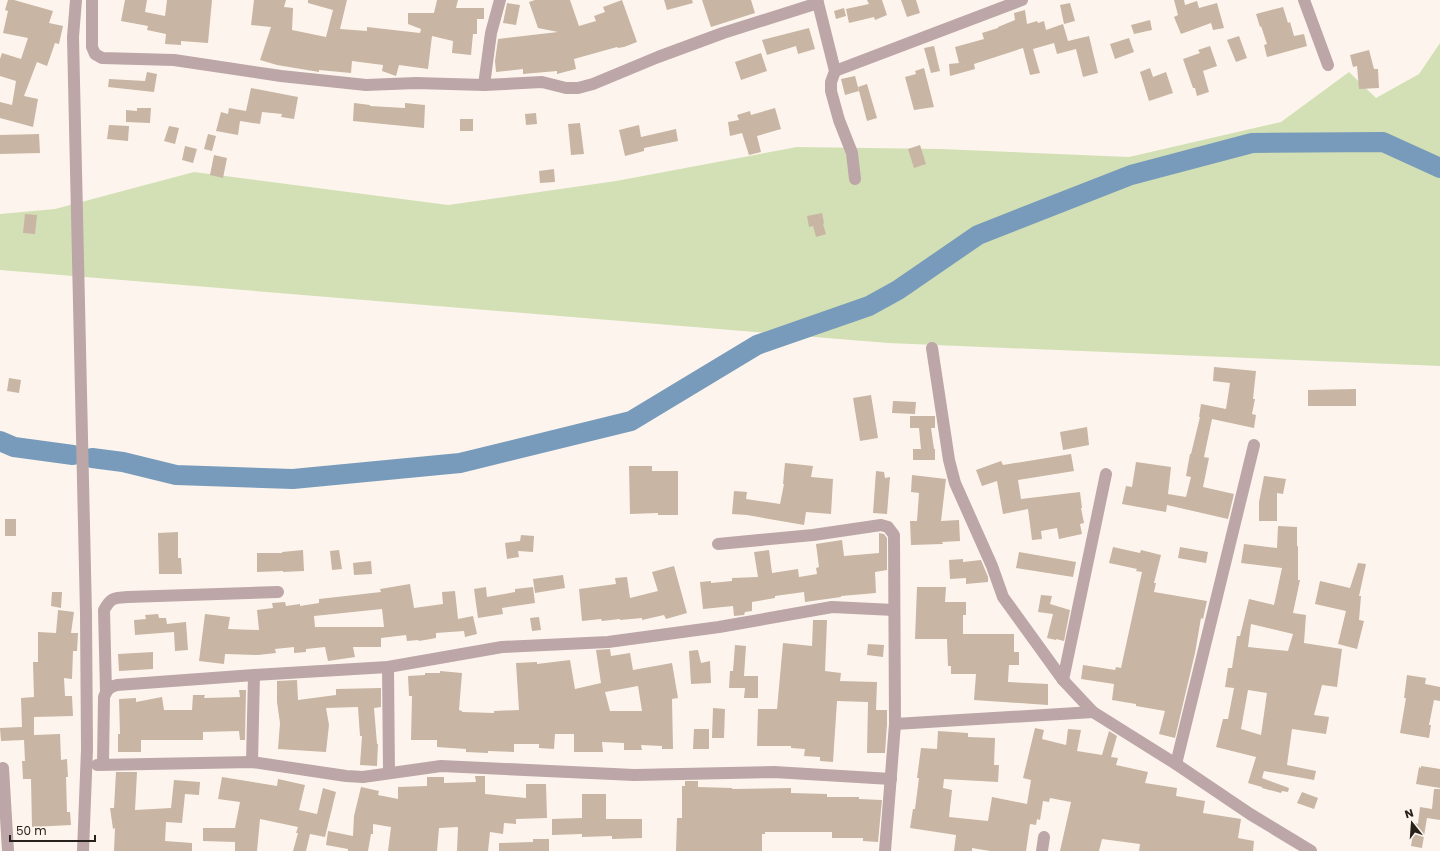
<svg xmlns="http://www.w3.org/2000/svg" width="1440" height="851" font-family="Poppins,sans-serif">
<rect width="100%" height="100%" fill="#fdf5ed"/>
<polygon fill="#d3e0b5" points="1440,43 1440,366 888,343 0,270 0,214 55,209 194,172 448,205 616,181 797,147 941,149 1129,157 1281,122 1349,72 1376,98 1419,74"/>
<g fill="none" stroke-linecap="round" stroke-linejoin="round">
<g stroke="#789bbb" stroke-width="20">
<polyline points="0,441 14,447 73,455"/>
<polyline points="92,458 123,462 176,475 293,479 460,463 631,421 757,345 869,306 898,290 978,235 1131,175 1252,143 1383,142 1440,168"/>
</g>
</g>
<g fill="#c8b5a3" fill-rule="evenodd">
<polygon points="8,0 14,0 53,11 49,23 63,26 59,44 55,43 47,66 37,62 24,96 38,99 33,127 0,118 0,102 12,105 16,81 0,76 0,59 2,53 21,59 28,38 3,33 8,11 5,10"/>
<polygon points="125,0 147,0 145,12 165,16 167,0 212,0 208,43 181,41 181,45 165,44 166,34 147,30 148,26 121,21"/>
<polygon points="254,0 286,0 284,7 293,8 292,30 326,37 333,10 308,3 308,0 347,0 340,29 367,31 367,27 420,33 421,29 408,24 408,13 434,13 437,0 458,0 456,8 484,8 484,19 477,19 477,34 473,34 471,55 452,53 453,41 432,36 428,69 399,65 396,76 382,71 383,65 352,61 351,73 319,70 319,72 277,65 260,60 271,27 251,25"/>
<polygon points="535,0 570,0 579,26 596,21 594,16 605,12 603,7 622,0 637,42 624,47 618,48 617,47 574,59 576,69 557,74 557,71 523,74 523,69 496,72 495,61 498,39 558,32 538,28 529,2"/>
<polygon points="664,0 692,0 693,3 667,10"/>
<polygon points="702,0 751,0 755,13 711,27"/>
<polygon points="867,0 882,0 887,15 875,20 874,17 849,23 846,9 869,4"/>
<polygon points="901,0 916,0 920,13 907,17"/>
<polygon points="1174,0 1184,0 1185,5 1197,1 1199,8 1217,3 1224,28 1213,30 1211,23 1181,34 1174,17 1178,15"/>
<polygon points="507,3 520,5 516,25 503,23"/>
<polygon points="1070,3 1075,21 1064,24 1060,5"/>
<polygon points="1283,7 1288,23 1290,22 1294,36 1304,34 1307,46 1267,57 1264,45 1267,44 1261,26 1260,27 1256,14"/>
<polygon points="844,8 846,16 836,19 834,11"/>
<polygon points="1025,10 1027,24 1037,21 1038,23 1044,21 1046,30 1063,24 1068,41 1089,36 1098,73 1083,77 1076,49 1057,54 1054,43 1033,49 1040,73 1030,75 1023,48 974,64 975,69 950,76 949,64 959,63 955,47 984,39 982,33 998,28 998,27 1015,20 1014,13"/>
<polygon points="1150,20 1152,30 1134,34 1131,25"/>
<polygon points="809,28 815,49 798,54 796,46 767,55 762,40"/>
<polygon points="1239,36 1247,58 1236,62 1227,40"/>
<polygon points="1129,38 1134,52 1115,59 1110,44"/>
<polygon points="934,46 940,71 931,73 924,48"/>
<polygon points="1210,46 1217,66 1203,71 1209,92 1197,96 1195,88 1193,88 1183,59 1200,53 1198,50"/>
<polygon points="1369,50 1374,69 1378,69 1379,88 1359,89 1357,66 1353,67 1350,55"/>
<polygon points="761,53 767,71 741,80 735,62"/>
<polygon points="924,68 934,107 914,110 905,77 916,74 915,71"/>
<polygon points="1150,68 1153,77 1166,72 1173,93 1149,101 1140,72"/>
<polygon points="147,72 157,74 154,92 108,87 109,79 145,81"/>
<polygon points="855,76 859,91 845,95 841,79"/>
<polygon points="867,84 877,118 867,121 858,87"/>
<polygon points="251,88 298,97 294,119 281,117 282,114 262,112 260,124 240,121 238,135 216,131 221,112 228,114 229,108 246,111"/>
<polygon points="354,103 370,105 370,106 405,108 405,103 425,105 424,128 353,121"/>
<polygon points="137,108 151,108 150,123 126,122 126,110 137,111"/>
<polygon points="775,108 781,129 757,136 761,152 749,155 742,133 730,136 728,122 739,120 737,115 750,111 751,115"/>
<polygon points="536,113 537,124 526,125 525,114"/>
<rect x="460" y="119" width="13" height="12"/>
<polygon points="580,123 584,154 571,155 568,124"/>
<polygon points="109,125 129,126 128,141 107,139"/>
<polygon points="639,125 641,137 676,129 678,141 644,148 644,151 625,156 619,130"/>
<polygon points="169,126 179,128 175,144 164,141"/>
<polygon points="39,134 40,153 0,154 0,135"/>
<polygon points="208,134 216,136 212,151 204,149"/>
<polygon points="920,145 926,164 914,168 908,149"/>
<polygon points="185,146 197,149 193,163 182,160"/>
<polygon points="214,155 227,158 223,178 210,175"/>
<polygon points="554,169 555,182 540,183 539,171"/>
<polygon points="822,213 824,223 823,224 826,234 816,237 813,226 809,227 807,216"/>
<polygon points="25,214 37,215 35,234 23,233"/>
<polygon points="1214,367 1256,371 1253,399 1255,399 1252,414 1256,415 1254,428 1212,419 1204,457 1209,458 1203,487 1234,494 1228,519 1167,505 1166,512 1122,504 1126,486 1132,487 1136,462 1171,467 1168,494 1186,497 1191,477 1186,476 1190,454 1191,454 1200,417 1199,417 1201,404 1226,409 1230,383 1213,381"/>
<polygon points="9,378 21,380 19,393 7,391"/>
<polygon points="1356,389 1356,406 1308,406 1308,390"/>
<polygon points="871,395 878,438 860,441 853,398"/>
<polygon points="893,401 916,402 915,414 892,413"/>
<polygon points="910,416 935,416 935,428 931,428 934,449 935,449 935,460 913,460 913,449 921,449 919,428 910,428"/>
<polygon points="1087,427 1089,445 1063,450 1060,432"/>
<polygon points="1071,454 1074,471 1018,480 1021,499 1080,492 1082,508 1081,508 1084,523 1080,524 1082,534 1059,539 1057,528 1041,531 1042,539 1032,540 1028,509 1003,514 997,481 982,486 976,470 1001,461 1003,465"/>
<polygon points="785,463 813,466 811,477 833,479 831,514 806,512 804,525 747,515 732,514 734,491 747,492 746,499 780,504 784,484 783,484"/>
<polygon points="629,466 652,466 652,471 678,471 678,515 658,515 658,513 630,514"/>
<polygon points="876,471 884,472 885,478 890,477 887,514 873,513"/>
<polygon points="912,475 946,479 941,521 959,520 960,541 942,542 943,544 911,545 910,521 917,521 919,493 911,492"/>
<polygon points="1264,476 1286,479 1283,494 1277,493 1277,521 1259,521 1259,502"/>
<rect x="5" y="519" width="11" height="17"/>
<path d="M1278,526l19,1v19h1v34h2l-7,33 13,2 -2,28 38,6 -5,38 -15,-2 -8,30 15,2 -3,17 -34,-5 -5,36 29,6 -2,9 -50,-9 -2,7 27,10 -1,4 -6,-1 -1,2 -19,-5v-1l-14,-4 8,-26 -40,-10 7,-28h5l6,-31 -9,-1 3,-19h4l5,-32h3l9,-37 25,6 8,-37 -41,-5 3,-19 33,4zM1251,624l42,10 -5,17 -40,-4zM1248,690l19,3 -6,42 -20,-6z"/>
<polygon points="178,532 178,558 181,558 182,574 159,574 158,533"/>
<polygon points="879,533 884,534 887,538 887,570 875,572 876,593 841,596 841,597 805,602 804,592 775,596 775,598 752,602 752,611 745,612 744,615 734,616 733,606 703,609 700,582 711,581 711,583 732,581 732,578 758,577 754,552 769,550 772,573 798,569 799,577 817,574 816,568 819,567 816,544 842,540 844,556 879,553"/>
<polygon points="521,535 534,536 533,552 518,551 519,557 507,559 505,543 520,541"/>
<polygon points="1113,547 1140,553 1141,550 1161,555 1154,583 1156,583 1154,592 1207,601 1203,619 1201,618 1195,653 1175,738 1159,734 1165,711 1136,706 1136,704 1112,700 1114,684 1081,679 1083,665 1115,670 1116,667 1121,668 1142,572 1136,571 1137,569 1109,563"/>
<polygon points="1180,547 1208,552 1206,563 1178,558"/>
<polygon points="303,550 304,571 283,572 283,571 257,572 257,553 282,553 282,552"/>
<polygon points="339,550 342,569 332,570 330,551"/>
<polygon points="1019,552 1076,562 1073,577 1016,568"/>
<polygon points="963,559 963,562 981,560 988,577 988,582 966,584 966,578 950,579 949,560"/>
<polygon points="371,561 372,574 354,575 353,563"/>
<polygon points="1358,563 1366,564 1359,596 1361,596 1359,620 1364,621 1357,649 1338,644 1346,611 1315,604 1320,581 1350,588"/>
<polygon points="674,566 687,613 666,619 664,615 642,620 642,618 620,620 620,619 602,621 601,619 582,621 579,589 616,584 615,578 627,577 630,598 658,591 652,572"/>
<polygon points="563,575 565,588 535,593 533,579"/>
<path d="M410,584l4,24 29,-4 -1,-12 13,-1 3,28 15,-3 4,18 -12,3 -1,-6 -28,2v5l-17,3 -1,-1 -11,1 -1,-6 -25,3v9h-28l2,10 -27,4 -3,-14 -19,2v3l-12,1v-6l-19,2 1,4 -18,2 -33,-1 -1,10 -25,-3 6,-47 25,3 -2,12 31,1 -2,-20 16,-2 -1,-5 13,-1 1,4 14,-2v2l19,-3v-4l62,-7 -1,-3zM382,609l2,18h-69l-1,-11z"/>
<polygon points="486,587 487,597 515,592 515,589 533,587 535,603 502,608 503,614 478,618 474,589"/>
<polygon points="917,587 946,587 945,602 966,602 966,615 963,615 963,634 1014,634 1014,652 1019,652 1019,665 1009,665 1008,682 1048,684 1048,705 974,700 976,674 951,674 951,666 948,666 947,639 915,639"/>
<polygon points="52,592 62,592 61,608 51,606"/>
<polygon points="1041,595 1052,596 1050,604 1070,610 1064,641 1056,639 1056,640 1047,638 1053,614 1038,612"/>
<polygon points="58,610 74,612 71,633 78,633 77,651 73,651 72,679 64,678 65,696 72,696 73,716 34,717 34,735 60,734 61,760 67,759 68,777 66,777 67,812 70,812 71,825 32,827 31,779 23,779 22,761 25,761 24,740 1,741 0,728 22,727 21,698 34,697 33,662 38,662 38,632 56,633"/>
<polygon points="158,614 159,618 166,618 167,624 186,622 188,650 175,651 174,632 135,635 134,620 146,619 145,615"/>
<polygon points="539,617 541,630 532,631 530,618"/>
<polygon points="813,620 827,620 825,671 841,673 840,681 877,682 876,710 887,710 887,724 885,753 867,753 868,702 837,701 833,762 820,761 820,757 804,756 805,749 791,748 791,746 757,746 758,709 777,709 783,643 812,646"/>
<polygon points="868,644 884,645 883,657 867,655"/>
<polygon points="735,645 746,646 744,676 758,676 758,698 744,698 745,688 729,688 730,671 733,671"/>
<path d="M610,649l1,7 19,-3 3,17 39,-7 6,35 -6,1 1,50h-11v-3l-21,-1 1,5h-18v-7l-22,-1 1,10h-29v-18h-19l-1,15 -15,-1v-4h-25v8l-26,-1v2l-22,-1v-3l-29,-2v-7h-26l1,-44h-3l-1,-20 17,-1v-2h15v-2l22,2 -3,37 3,1v1l32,1v-2l25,-1 -3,-47 21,-1v2l33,-4 5,29 26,-6 -5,-33zM638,686l4,25h-32l-5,-19z"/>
<polygon points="698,650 701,663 710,661 711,683 691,684 689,651"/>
<polygon points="153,652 153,669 119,671 118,654"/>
<polygon points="1407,675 1426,678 1425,684 1440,687 1440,701 1434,700 1429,725 1431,725 1429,738 1400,733 1406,698 1404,698"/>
<polygon points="297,680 298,700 336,695 336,689 381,688 381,707 374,708 377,744 378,744 377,766 360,765 362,736 360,736 358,707 326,708 329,725 326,752 278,749 280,723 277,702 277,681"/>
<polygon points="239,690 246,690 245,740 240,740 239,731 203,732 203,740 141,740 141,752 118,752 118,734 120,734 119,699 136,698 136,702 162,697 164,710 192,710 193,695 205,695 204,698 240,697"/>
<polygon points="713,708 725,709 724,738 712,738"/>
<polygon points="1035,728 1044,730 1042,739 1066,745 1068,729 1081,730 1077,751 1102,755 1109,731 1117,736 1111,757 1118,758 1116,765 1148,772 1145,783 1177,788 1176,796 1205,801 1203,813 1241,819 1238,838 1254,841 1253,851 1139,851 1140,844 1102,839 1099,851 1060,851 1071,802 1050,798 1049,802 1043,801 1040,820 1037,819 1036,825 1030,824 1026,851 990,851 972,848 972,851 954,851 956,835 910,828 913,809 915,809 919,778 917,778 921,748 937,749 938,731 968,733 968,737 995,738 994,765 999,765 998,782 944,779 943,788 952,790 949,817 988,821 992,797 1027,804 1031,780 1023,778"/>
<polygon points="694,729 709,729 709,749 693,749"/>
<polygon points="1421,766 1440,769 1440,788 1416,784 1419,767 1421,768"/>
<polygon points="116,772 137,772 135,810 171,808 174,780 200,782 199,795 185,794 182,823 166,822 165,841 192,843 192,851 114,851 115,828 113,829 110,808 114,808"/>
<polygon points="475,776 485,776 485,794 526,798 526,784 546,784 547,818 516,819 516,824 504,823 503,834 490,832 488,851 457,851 458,827 439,828 437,851 388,851 391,827 373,824 373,834 371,834 368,851 348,851 348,849 326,845 328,831 353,836 354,816 361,787 379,791 378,795 398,799 398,787 427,786 427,777 444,777 444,783 476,782"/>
<polygon points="222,777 277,786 278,779 305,785 299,810 317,814 323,788 336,792 325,837 310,834 306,851 293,851 298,833 296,833 298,827 260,819 257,851 235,851 235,842 203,841 203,828 235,828 240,802 218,799"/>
<polygon points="685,781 698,781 698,787 732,788 732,789 791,788 791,793 827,794 827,797 859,797 859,799 882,800 878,842 863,841 863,838 832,838 832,832 765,832 765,834 762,834 762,851 676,851 677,818 682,818 682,786 685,786"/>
<polygon points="1434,789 1440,789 1440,820 1427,818 1422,848 1411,846 1415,823 1418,824 1420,807 1432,809"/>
<polygon points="1302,792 1318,798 1314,809 1297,803"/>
<polygon points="582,794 606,794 606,819 642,819 642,838 612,839 612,836 582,837 582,834 552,835 552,819 582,818"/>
<polygon points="533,839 549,839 549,851 499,851 499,843 533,842"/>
</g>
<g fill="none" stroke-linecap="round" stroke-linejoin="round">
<g stroke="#bda6a7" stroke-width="12">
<polyline points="76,0 73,37 86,614 87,749 83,851"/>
<polyline points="92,0 92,47 95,54 102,58 174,60 281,76 366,85 416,83 484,85 542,82 566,88 578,88 593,84 658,57 723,33 818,3 817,0"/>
<polyline points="1304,0 1328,65"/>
<polyline points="818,3 835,71 831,82 831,91 839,120 852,153 855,179"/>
<polyline points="835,71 1022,0"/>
<polyline points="484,85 491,33 500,0"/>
<polyline points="932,348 949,460 955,483 992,566 1003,597 1063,680 1093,712 1176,764 1250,814 1311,851"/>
<polyline points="718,544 813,535 881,525 888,527 894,535 895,724 885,851"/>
<polyline points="388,667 389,773"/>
<polyline points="1063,680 1106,474"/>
<path d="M106,692l-2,-82c7,-13 10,-12 24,-13l150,-5"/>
<polyline points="895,724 1093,712"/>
<polyline points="252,762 254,675"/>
<path d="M103,764l1,-67c3,-8 6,-10 13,-12l137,-10 134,-8 114,-20 106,-5 111,-15 113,-20 62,3"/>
<polyline points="1176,764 1254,445"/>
<polyline points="97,765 252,762 346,776 363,777 441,766 634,775 774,772 891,779"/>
<polyline points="3,768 8,851"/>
<polyline points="1042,851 1044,837"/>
</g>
</g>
<g transform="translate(1412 823) rotate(343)" stroke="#fdf5ed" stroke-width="3" paint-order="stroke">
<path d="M0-3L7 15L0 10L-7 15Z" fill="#28211a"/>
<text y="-6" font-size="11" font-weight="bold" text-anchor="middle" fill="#28211a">N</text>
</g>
<path d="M10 835v6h85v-6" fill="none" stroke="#28211a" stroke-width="2"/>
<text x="16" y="835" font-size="12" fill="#28211a" stroke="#fdf5ed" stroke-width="3" paint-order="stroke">50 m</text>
</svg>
